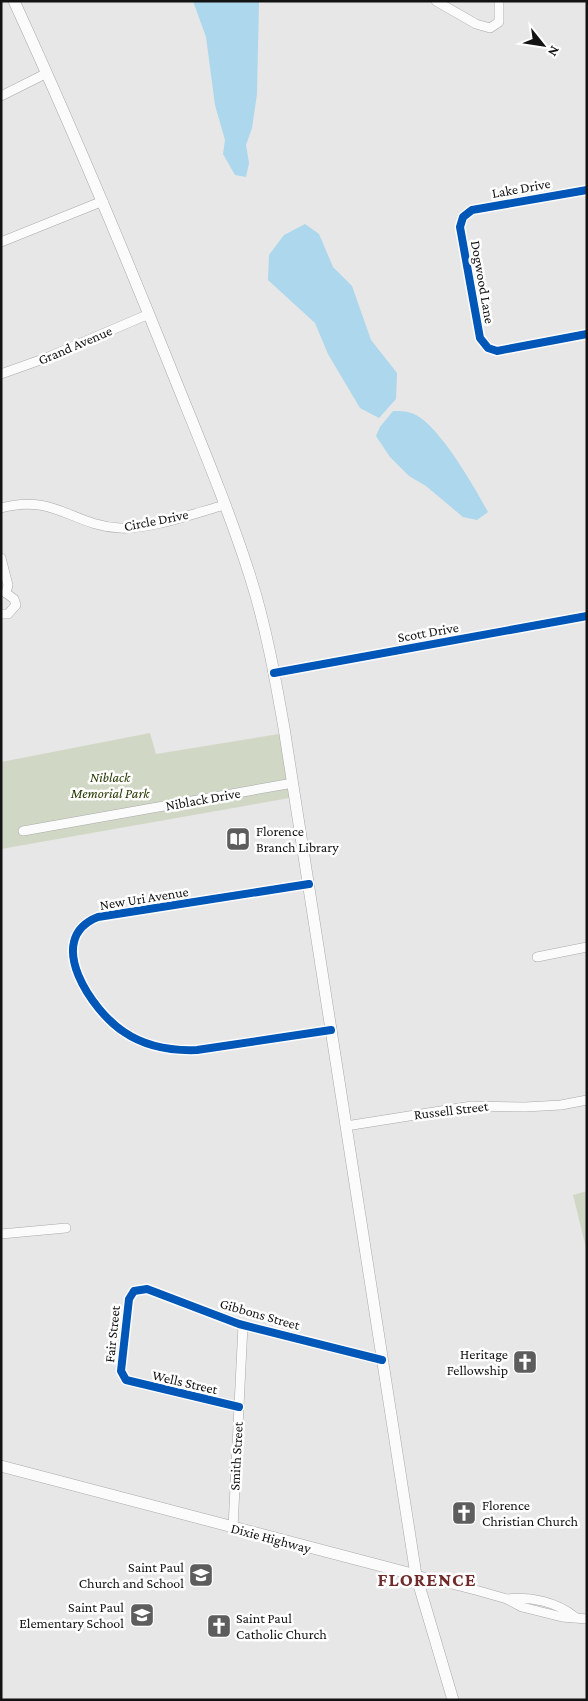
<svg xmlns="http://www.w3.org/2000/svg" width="588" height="1701" font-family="'Crimson Pro',serif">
<rect width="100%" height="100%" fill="#e7e7e7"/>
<g fill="#d0d8c5">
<polygon points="150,733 156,754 285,733 295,797 1,849 1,762"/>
<polygon points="587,1191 587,1252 573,1195"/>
</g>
<g fill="#acd7ec">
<polygon points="193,1 259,1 257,94 252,128 246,145 249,163 246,177 235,175 223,154 225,140 215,105 206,37"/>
<polygon points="305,224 319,234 333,267 352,286 371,340 397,373 396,399 379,418 360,408 328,354 315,323 268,280 269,255 284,235"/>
<path d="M393,411c8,0 16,0 23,4 24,12 59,73 72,97l-11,8 -14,-3 -37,-31 -17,-10 -19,-19 -14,-21 4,-9z"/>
</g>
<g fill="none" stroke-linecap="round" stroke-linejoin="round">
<defs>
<g id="minor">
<polyline points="436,1 476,24 490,28 499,22 499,1"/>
<polyline points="1,96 47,73"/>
<polyline points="587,190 472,210 463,217 460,227 480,338 488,348 497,351 587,334"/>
<polyline points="1,242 103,201"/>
<polyline points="1,374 46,358 149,314"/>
<path d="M1,508c53,-15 72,18 119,20 29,2 75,-15 105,-23"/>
<polyline points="1,558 8,585 6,593"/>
<polyline points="1,614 8,614 16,605 14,599 6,593"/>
<polyline points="274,673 587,616"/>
<polyline points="23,831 293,783"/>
<path d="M309,884l-211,33c-56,22 -5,95 26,115 22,15 47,19 73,18l134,-20"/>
<polyline points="537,957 587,947"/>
<polyline points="346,1126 472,1106 525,1107 561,1105 587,1100"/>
<polyline points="1,1234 66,1228"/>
<polyline points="239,1407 126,1380 121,1371 129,1299 134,1291 147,1289 239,1324 382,1360"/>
<polyline points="233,1528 243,1325"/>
<polyline points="416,1575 479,1591 507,1599 522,1607 562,1617 587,1619"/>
<path d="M507,1599c23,-3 50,3 68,18"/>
</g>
<g id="major">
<path d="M14,1c55,120 106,241 155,363 28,70 58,140 81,212 16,50 25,101 34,152l132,847 37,125"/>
<polyline points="1,1466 416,1575"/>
</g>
</defs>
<use href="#minor" stroke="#a8a9a9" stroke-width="10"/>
<use href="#major" stroke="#a8a9a9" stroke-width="12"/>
<use href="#minor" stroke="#fbfbfb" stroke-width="9"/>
<use href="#major" stroke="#fbfbfb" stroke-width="11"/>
<defs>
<g id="cycleway">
<polyline points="587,190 472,210 463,217 460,227 480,338 488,348 497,351 587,334"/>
<polyline points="274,673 587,616"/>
<path d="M309,884l-211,33c-56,22 -5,95 26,115 22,15 47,19 73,18l134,-20"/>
<polyline points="239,1407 126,1380 121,1371 129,1299 134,1291 147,1289 239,1324 382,1360"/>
</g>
</defs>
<use href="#cycleway" stroke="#fff" stroke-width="11"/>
<use href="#cycleway" stroke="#0057b8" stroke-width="8"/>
</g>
<defs>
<symbol id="library-square" viewBox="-11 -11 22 22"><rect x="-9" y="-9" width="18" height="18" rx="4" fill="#5d5d5d" stroke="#fff"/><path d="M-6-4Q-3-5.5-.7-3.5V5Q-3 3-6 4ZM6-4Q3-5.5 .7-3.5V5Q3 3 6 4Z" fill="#fff"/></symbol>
<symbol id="church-square" viewBox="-11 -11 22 22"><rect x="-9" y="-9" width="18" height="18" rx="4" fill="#5d5d5d" stroke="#fff"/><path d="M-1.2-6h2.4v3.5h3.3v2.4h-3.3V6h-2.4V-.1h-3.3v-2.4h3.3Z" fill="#fff"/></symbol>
<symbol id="school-square" viewBox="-11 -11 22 22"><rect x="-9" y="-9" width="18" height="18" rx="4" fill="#5d5d5d" stroke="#fff"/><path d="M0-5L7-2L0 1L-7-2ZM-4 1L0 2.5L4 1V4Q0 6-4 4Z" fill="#fff"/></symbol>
</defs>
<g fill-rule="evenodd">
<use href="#library-square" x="224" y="825" width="28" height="28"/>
<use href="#church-square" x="511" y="1348" width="28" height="28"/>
<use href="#church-square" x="450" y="1499" width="28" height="28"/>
<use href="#school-square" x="187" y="1561" width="28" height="28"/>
<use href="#school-square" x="128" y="1601" width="28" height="28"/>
<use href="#church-square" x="205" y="1612" width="28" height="28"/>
</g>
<g text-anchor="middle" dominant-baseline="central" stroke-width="5" stroke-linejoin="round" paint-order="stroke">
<g font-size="14" fill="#131313" stroke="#fff">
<text transform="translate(521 188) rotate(-10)">Lake Drive</text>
<text transform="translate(483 282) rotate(80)">Dogwood Lane</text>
<text transform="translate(75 345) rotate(-23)">Grand Avenue</text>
<text transform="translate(156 520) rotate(-11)">Circle Drive</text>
<text transform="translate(428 632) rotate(-10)">Scott Drive</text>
<text transform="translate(203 799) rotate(-10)">Niblack Drive</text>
<text transform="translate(144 898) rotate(-9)">New Uri Avenue</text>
<text transform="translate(451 1110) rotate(-7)">Russell Street</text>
<text transform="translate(260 1314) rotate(16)">Gibbons Street</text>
<text transform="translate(112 1334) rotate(-84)">Fair Street</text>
<text transform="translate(185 1382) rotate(13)">Wells Street</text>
<text transform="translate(236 1456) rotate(-87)">Smith Street</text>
<text transform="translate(271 1538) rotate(15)">Dixie Highway</text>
</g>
<g font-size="14" font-style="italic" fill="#273900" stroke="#fff">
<text x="110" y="777">Niblack<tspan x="110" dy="16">Memorial Park</tspan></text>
</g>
<g font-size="14" fill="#131313" stroke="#fff" text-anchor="start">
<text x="256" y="831">Florence<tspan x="256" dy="16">Branch Library</tspan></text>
<text x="508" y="1354" text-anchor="end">Heritage<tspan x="508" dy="16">Fellowship</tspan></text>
<text x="482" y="1505">Florence<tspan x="482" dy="16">Christian Church</tspan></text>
<text x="184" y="1567" text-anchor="end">Saint Paul<tspan x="184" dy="16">Church and School</tspan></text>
<text x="124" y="1607" text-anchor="end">Saint Paul<tspan x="124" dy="16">Elementary School</tspan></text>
<text x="236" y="1618">Saint Paul<tspan x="236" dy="16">Catholic Church</tspan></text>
</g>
<g font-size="19" font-weight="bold" letter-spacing="1" fill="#702a2a" stroke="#fff">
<text x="427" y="1579">FLORENCE</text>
</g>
</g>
<rect width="588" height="1701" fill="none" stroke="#131313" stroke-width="5"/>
<g transform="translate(543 45) rotate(120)" stroke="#ffffff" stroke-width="4" paint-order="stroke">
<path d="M0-4L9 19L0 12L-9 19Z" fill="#131313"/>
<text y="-8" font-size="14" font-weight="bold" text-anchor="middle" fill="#131313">N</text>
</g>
</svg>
